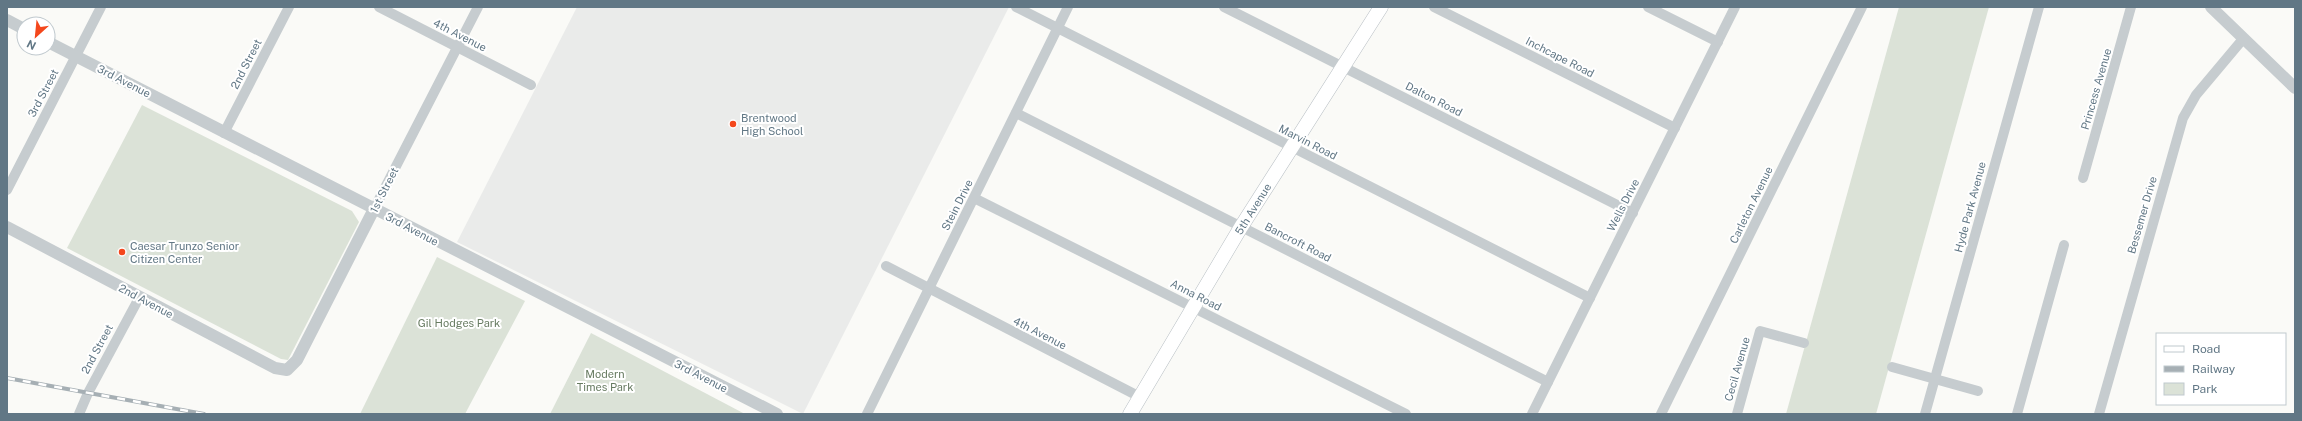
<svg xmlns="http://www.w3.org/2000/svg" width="2302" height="421" font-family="'Public Sans',sans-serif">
<rect width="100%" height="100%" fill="#fafaf7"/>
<polygon fill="#eaebea" points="577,7 1009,7 803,414 457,242"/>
<g fill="#dbe2d7">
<polygon points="1899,7 1989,7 1876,414 1786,414"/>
<polygon points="142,105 352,211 359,222 288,360 281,359 67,248"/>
<polygon points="437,257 525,301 465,414 360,414"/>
<polygon points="591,333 745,414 550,414"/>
</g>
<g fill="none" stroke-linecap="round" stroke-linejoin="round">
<defs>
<polyline id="secondary" points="1130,414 1241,227 1381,7"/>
</defs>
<use href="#secondary" stroke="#b8bfc4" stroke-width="15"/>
<g stroke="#c6cccf" stroke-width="10">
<polyline points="379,7 531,85"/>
<polyline points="1016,7 1590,298"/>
<polyline points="1224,7 1633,213"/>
<polyline points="1434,7 1675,128"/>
<polyline points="1648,7 1718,42"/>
<polyline points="1016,113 1548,382"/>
<polyline points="224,133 289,7"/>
<polyline points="2083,178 2131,7"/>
<polyline points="7,190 101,7"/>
<polyline points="974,198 1406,414"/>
<polyline points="374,209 478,7"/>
<polyline points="886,266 1140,397"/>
<polyline points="1892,367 1978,391"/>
<polyline points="79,414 88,393 139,298"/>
<polyline points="867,414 1068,7"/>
<polyline points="1532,414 1735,7"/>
<polyline points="1661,414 1862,7"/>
<polyline points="1737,414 1760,331 1804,343"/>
<polyline points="1925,414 2039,7"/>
<polyline points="2017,414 2064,245"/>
<polyline points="2099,414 2183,118 2196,95 2243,39"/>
</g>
<g stroke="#c6cccf" stroke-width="12">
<polyline points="2211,7 2295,88"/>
<polyline points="7,20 24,29"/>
<polyline points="48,42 777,414"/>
<polyline points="7,227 275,368 287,370 297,360 374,209"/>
</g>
<use href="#secondary" stroke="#fff" stroke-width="14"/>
<defs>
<polyline id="rail" points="7,378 204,414"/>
</defs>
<use href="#rail" stroke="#a6afb4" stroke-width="4"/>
<use href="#rail" stroke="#fff" stroke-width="2.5" stroke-dasharray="8" stroke-linecap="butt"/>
</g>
<g fill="#f4471c" stroke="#fff" stroke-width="1.5">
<circle cx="733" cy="124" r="4"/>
<circle cx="122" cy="252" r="4"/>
</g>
<g text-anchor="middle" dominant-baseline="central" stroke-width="4" stroke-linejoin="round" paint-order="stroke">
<g font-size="11" fill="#617785" stroke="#fff">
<text transform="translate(460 35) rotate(27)">4th Avenue</text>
<text transform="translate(1560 57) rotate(27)">Inchcape Road</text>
<text transform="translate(246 64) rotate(-63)">2nd Street</text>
<text transform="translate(124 81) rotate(27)">3rd Avenue</text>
<text transform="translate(2096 89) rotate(-74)">Princess Avenue</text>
<text transform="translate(43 93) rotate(-62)">3rd Street</text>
<text transform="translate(1434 99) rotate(27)">Dalton Road</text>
<text transform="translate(1308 142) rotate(27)">Marvin Road</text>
<text transform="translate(384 190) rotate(-63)">1st Street</text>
<text transform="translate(957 205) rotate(-63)">Stein Drive</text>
<text transform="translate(1623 205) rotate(-63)">Wells Drive</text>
<text transform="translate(1751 205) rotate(-64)">Carleton Avenue</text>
<text transform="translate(1970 207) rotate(-75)">Hyde Park Avenue</text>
<text transform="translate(1253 209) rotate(-58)">5th Avenue</text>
<text transform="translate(2142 215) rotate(-74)">Bessemer Drive</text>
<text transform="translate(412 229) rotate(28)">3rd Avenue</text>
<text transform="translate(1298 242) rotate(27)">Bancroft Road</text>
<text transform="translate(1196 295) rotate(27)">Anna Road</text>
<text transform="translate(146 301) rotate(28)">2nd Avenue</text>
<text transform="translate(1040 333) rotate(27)">4th Avenue</text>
<text transform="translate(97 349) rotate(-62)">2nd Street</text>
<text transform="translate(1737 369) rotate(-74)">Cecil Avenue</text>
<text transform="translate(701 376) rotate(27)">3rd Avenue</text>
</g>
<g font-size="11" fill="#617785" stroke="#fff" text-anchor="start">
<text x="741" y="118">Brentwood<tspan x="741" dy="13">High School</tspan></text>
<text x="130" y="246">Caesar Trunzo Senior<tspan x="130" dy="13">Citizen Center</tspan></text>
</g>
<g font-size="11" fill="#677b61" stroke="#fff">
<text x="459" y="323">Gil Hodges Park</text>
<text x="605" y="374">Modern<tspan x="605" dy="13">Times Park</tspan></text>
</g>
</g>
<rect width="2302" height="421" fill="none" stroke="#617785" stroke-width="16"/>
<rect x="2156" y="333" width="130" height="72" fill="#ffffff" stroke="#c0c9ce"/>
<rect x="2164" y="346" width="20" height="6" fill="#ffffff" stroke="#c0c9ce"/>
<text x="2192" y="353" font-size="12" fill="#617785">Road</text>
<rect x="2164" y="366" width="20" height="6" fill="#a6afb4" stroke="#c0c9ce"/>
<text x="2192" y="373" font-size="12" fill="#617785">Railway</text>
<rect x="2164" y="383" width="20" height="12" fill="#dbe2d7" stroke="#c0c9ce"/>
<text x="2192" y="393" font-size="12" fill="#617785">Park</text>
<g transform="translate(36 36) rotate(207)"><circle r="19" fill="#ffffff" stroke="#c0c9ce"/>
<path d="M0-3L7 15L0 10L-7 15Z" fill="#f4471c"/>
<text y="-6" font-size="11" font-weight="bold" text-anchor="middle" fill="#617785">N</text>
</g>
</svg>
